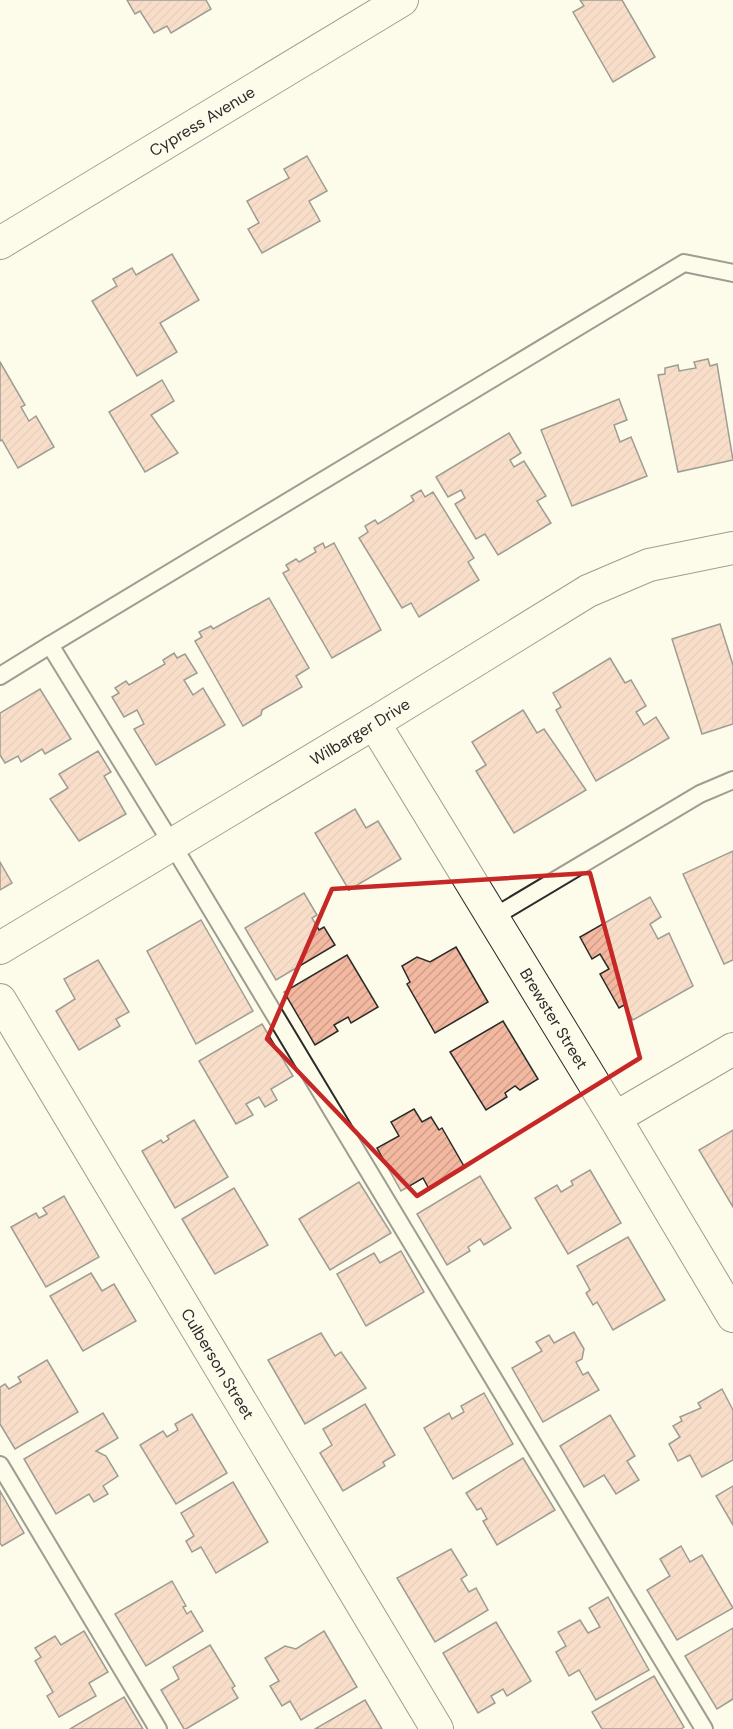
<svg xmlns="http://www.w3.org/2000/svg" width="733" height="1729" font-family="'DM Sans',sans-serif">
<defs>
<pattern id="building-hatch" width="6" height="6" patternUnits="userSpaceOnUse" patternTransform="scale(1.5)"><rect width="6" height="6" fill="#f2b8a0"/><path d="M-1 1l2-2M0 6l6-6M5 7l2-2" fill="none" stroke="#d09e8a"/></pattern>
</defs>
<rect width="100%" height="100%" fill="#fdfbea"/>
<g fill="url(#building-hatch)" stroke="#2b2b2b" stroke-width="1.5">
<polygon points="127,0 206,0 211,9 171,33 167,26 154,33 140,11 135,14"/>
<polygon points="580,0 622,0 655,57 613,82 573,12 584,6"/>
<polygon points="307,156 327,191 309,201 320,221 262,253 248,229 259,223 247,201 289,178 284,169"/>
<polygon points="172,254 199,300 160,323 177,352 137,376 92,301 117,286 113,279 132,268 136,275"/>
<polygon points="708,359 710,366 717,364 733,460 678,472 658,375 665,374 665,368 678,365 679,371 696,368 694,362"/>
<polygon points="0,362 25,405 21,407 29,421 36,416 54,447 18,468 2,440 0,441"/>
<polygon points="162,380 174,401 151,415 178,453 145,472 109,412"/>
<polygon points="619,399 627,420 614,425 620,442 631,437 647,476 572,506 541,430"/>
<polygon points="509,433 521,453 510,460 514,467 524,461 546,496 537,501 551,523 498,555 485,534 476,539 455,504 465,498 461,490 448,497 436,477"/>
<polygon points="421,490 425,497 433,492 474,558 468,562 479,580 419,617 411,603 402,608 359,538 368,532 365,526 375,520 378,524 414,501 411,496"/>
<polygon points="323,543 325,548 334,543 381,630 332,658 283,573 289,570 286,565 296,559 299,562 316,552 314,548"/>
<polygon points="269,598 309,668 296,676 302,687 262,710 261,715 243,726 195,641 202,637 199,632 211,626 213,629"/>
<polygon points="720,624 733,665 733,724 702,734 672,639"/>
<polygon points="174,653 177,658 185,654 197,673 184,680 193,695 203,688 225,725 156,765 134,729 144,724 137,710 124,717 112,697 119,693 115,688 126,681 129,685 165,664 163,660"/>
<polygon points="610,658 625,683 631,680 646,706 636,712 644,725 656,717 669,738 596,781 556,710 561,707 553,693"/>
<polygon points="40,689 71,739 45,754 42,749 21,762 18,756 5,763 0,755 0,713"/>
<polygon points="523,710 537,733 544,729 586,790 514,833 476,771 486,765 472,742"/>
<polygon points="98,751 111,772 104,776 126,814 79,841 50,799 68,788 59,774"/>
<polygon points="355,809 366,828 378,821 401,859 349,890 315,833"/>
<polygon points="733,851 733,960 724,964 683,874"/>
<polygon points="0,862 12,883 0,890"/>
<polygon points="304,893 317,915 312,918 319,930 324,927 335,945 276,980 245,928"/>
<polygon points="650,897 661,917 650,924 658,939 669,933 693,986 633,1020 624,1005 619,1008 600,974 609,969 600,954 592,959 580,937"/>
<polygon points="201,920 253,1011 196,1044 147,951"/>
<polygon points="456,947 488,1002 435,1033 407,984 410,982 402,966 417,957 430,962"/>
<polygon points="347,955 378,1007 351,1023 348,1017 334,1025 338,1031 315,1045 284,992"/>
<polygon points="98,960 129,1012 116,1019 120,1026 79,1050 56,1011 75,999 64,979"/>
<polygon points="503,1021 538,1079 520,1090 515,1086 505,1093 507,1097 486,1110 450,1052"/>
<polygon points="262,1024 293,1076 271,1089 277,1100 265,1107 259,1097 246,1104 253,1115 236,1124 199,1061"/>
<polygon points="414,1109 422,1122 431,1117 439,1130 442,1128 465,1168 429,1189 423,1178 401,1191 377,1148 399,1136 391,1122"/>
<polygon points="194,1120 228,1177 175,1208 142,1151 161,1140 163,1143 169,1139 167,1136"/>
<polygon points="733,1130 733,1207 699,1150"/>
<polygon points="590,1170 621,1223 568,1254 535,1198 557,1185 561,1192 573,1185 571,1181"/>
<polygon points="480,1176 511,1228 484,1245 480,1239 468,1247 470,1251 447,1265 417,1214"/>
<polygon points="359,1182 391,1233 330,1270 299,1219"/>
<polygon points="234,1188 268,1245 215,1274 182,1219"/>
<polygon points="64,1196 99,1257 46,1287 11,1227 36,1213 39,1218 47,1214 43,1208"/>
<polygon points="628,1237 665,1300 613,1330 597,1302 593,1305 586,1293 590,1290 577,1266"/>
<polygon points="401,1251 424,1292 366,1326 337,1274 374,1253 380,1263"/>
<polygon points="91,1273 102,1291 114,1284 136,1321 83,1351 50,1296"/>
<polygon points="574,1332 584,1349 582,1359 576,1362 583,1375 588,1372 599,1390 543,1422 512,1368 542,1351 536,1342 549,1335 554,1343"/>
<polygon points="321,1333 335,1356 341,1352 366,1388 305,1424 268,1360"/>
<polygon points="47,1360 78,1412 15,1449 0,1424 0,1387 5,1384 9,1389 21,1382 18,1377"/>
<polygon points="722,1389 733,1410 733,1460 702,1477 690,1455 678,1461 669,1444 680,1437 673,1426 682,1421 680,1417 701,1408 698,1403"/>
<polygon points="484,1393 513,1444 453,1479 424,1428 449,1413 452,1419 464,1412 461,1406"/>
<polygon points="365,1404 395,1455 383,1462 385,1466 343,1491 320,1453 332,1445 323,1429"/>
<polygon points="103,1413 118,1438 96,1451 106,1456 118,1476 103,1486 108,1494 94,1502 89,1494 56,1514 24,1459"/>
<polygon points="192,1414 227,1473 176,1504 140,1445 163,1431 167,1437 178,1430 175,1424"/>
<polygon points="610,1415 635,1456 627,1461 639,1480 616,1494 604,1475 584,1487 560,1446"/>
<polygon points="523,1458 555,1510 497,1545 483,1521 487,1519 481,1508 477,1510 466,1493"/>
<polygon points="233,1482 268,1542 216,1573 201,1547 192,1552 186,1541 194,1536 181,1513"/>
<polygon points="733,1486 733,1525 716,1496"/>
<polygon points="0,1491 24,1533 2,1546 0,1543"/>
<polygon points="681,1546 690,1562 702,1555 733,1608 677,1640 647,1590 670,1576 660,1559"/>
<polygon points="451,1549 467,1575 461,1579 469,1592 476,1588 488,1610 435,1642 397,1578"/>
<polygon points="172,1581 186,1606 183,1607 187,1614 191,1611 203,1631 146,1666 115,1614"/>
<polygon points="608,1597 649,1670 596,1700 579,1670 569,1676 556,1652 566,1646 558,1632 580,1620 588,1633 600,1627 589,1608"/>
<polygon points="496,1622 531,1681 507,1696 503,1689 491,1696 495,1703 478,1713 443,1653"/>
<polygon points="733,1628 733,1699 717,1709 685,1656"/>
<polygon points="84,1631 108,1672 89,1683 96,1696 59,1717 47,1696 53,1692 35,1661 41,1657 35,1648 55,1636 61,1645"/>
<polygon points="324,1631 357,1687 301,1720 290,1701 282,1706 270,1686 279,1681 265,1658 285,1646 296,1649"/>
<polygon points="210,1645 235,1686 232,1688 238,1698 186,1729 184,1729 161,1690 179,1679 173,1667"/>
<polygon points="654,1676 684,1727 681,1729 602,1729 592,1712"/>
<polygon points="124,1697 143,1729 70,1729"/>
<polygon points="365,1700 382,1729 315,1729"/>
</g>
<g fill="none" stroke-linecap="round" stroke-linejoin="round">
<defs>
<g id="service">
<polyline points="50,645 684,263 733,273"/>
<polyline points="0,676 50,645 172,844 704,1729"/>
<polyline points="492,918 700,794 733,780"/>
<polyline points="0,1465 158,1729"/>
</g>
<g id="minor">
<path id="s1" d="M0,243l402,-243"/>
<path id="s2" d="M374,723l241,395 118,198"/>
<path id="s3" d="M0,948l374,-225 214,-132 61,-26 84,-17"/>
<path id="s4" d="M0,1000l437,729"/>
<polyline points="615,1118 733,1049"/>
</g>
</defs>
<use href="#service" stroke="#2b2b2b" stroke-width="20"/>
<use href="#minor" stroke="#2b2b2b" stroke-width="34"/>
<use href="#service" stroke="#fdfbea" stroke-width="16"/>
<use href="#minor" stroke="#fdfbea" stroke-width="32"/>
</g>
<path d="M0 0H733V1729H0ZM590,873l50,185 -223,138 -150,-157 65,-150z" fill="#fdfbea" fill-opacity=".55" fill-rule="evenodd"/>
<path fill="none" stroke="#c62828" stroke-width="4.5" stroke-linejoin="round" d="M590,873l50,185 -223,138 -150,-157 65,-150z"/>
<g text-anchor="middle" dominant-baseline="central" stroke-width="4.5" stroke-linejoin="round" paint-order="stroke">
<g font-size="16" fill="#2b2b2b" stroke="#fdfbea">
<text stroke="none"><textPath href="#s1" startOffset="236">Cypress Avenue</textPath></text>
<text stroke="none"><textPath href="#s3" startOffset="420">Wilbarger Drive</textPath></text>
<text stroke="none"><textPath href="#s2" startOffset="346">Brewster Street</textPath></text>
<text stroke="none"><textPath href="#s4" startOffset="424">Culberson Street</textPath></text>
</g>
</g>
</svg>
